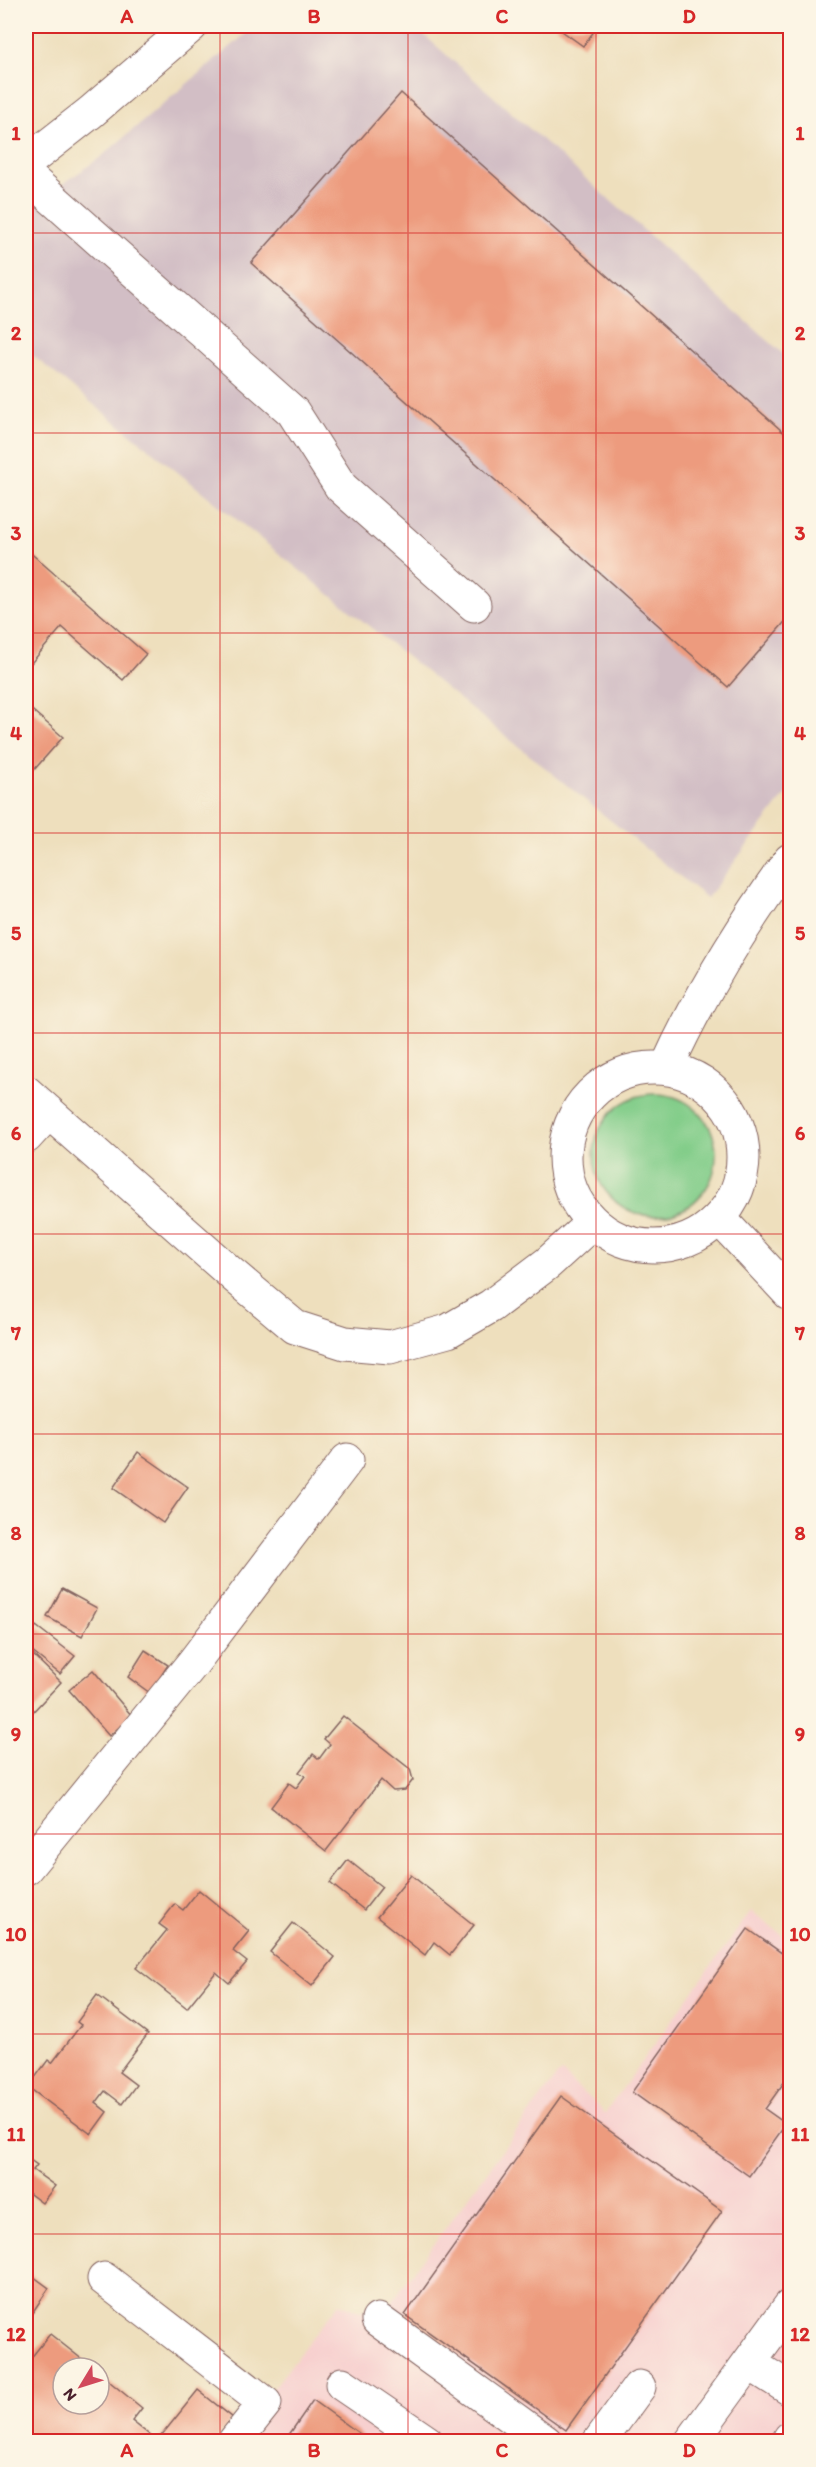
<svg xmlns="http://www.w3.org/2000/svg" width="816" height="2467" font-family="Itim,sans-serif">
<rect width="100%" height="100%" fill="#fcf5e5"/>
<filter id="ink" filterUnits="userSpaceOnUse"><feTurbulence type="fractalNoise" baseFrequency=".0167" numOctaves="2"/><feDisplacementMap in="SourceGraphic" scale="12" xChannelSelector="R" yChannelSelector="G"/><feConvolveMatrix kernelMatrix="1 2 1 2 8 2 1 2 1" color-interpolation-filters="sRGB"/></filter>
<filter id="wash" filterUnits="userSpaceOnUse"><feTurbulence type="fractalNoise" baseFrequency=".008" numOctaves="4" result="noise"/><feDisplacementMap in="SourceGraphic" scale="24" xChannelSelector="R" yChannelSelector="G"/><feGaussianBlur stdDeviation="1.35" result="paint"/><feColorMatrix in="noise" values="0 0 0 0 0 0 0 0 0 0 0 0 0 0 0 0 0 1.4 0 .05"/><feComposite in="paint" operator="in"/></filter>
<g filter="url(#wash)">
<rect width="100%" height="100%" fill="#eedfbd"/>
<polygon fill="#f7d0cf" points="751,1911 790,1941 790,2441 232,2442 339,2303 362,2312 372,2298 385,2311 556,2077 562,2073 605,2113"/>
<polygon fill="#d2bec5" points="255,26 414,26 790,360 790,789 707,898 26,350 26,210 101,157"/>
<circle fill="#83cd8a" stroke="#66765a" stroke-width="1.5" cx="655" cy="1155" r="61"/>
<g id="blocks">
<g fill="#ed9b7e">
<polygon points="555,26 598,26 583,46"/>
<polygon points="401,93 790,438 790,616 728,687 251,263"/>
<polygon points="26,549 146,654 123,680 62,627 26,669"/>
<polygon points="26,705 63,737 26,779"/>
<polygon points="138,1452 188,1487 163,1523 113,1488"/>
<polygon points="62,1589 97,1608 82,1636 47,1617"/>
<polygon points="36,1626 75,1656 60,1674 26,1647 26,1640"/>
<polygon points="145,1650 168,1665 150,1693 128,1677"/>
<polygon points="32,1654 61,1682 26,1719 26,1661"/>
<polygon points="93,1670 132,1716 109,1736 69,1690"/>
<polygon points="343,1716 410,1769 413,1780 405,1790 393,1791 381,1780 326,1851 271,1807 289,1783 296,1788 305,1776 299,1772 313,1754 319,1759 330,1744 324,1739"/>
<polygon points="348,1860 382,1887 364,1910 330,1883"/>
<polygon points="411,1875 474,1925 450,1955 434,1942 425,1955 377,1917"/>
<polygon points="199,1890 249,1931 233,1951 247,1962 229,1983 216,1972 187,2008 136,1968 167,1930 159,1924 175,1904 183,1910"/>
<polygon points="293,1923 335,1957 312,1986 270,1952"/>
<polygon points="748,1929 790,1959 790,2074 765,2109 786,2124 749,2176 632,2092"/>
<polygon points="97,1995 148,2034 119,2072 136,2085 122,2104 105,2091 96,2103 107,2112 91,2134 28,2087 48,2060 52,2063 81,2025 77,2022"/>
<polygon points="561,2096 722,2211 566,2430 405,2315"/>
<polygon points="26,2157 37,2165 33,2170 55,2186 42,2203 26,2191"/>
<polygon points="26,2271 49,2288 26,2322"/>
<polygon points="50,2334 93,2368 63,2368 63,2404 99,2404 99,2373 142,2408 132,2421 157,2441 198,2390 233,2418 215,2442 26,2442 26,2364"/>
<polygon points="313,2400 371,2442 284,2442"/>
</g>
</g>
</g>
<g filter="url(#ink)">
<use href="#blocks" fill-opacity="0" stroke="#83625e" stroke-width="1.5"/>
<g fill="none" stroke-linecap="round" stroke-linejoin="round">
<defs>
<g id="minor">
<polyline points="26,163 91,112 191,26"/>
<polyline points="26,175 293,412 341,487 474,605"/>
<path d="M667,1067c33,-73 76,-142 123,-207"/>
<circle cx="654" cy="1157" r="89"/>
<polyline points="26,1092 233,1275 295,1327 345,1343 390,1347 448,1331 491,1306 548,1263 592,1223"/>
<polyline points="26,1137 48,1113"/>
<polyline points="720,1219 790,1294"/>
<polyline points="26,1868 193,1663 347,1460"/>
<polyline points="104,2279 265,2403 234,2442"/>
<polyline points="378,2320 546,2442"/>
<polyline points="749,2363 790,2389"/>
<polyline points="342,2384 427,2442"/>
<polyline points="599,2442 639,2387"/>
<polyline points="691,2442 790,2306"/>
<polyline points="788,2442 790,2438"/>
</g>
</defs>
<use href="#minor" stroke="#83625e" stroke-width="35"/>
<use href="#minor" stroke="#fff" stroke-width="33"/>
</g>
</g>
<path fill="none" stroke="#d62828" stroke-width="1.5" stroke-opacity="0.55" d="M220,26v2416M408,26v2416M596,26v2416M26,233h764M26,433h764M26,633h764M26,833h764M26,1033h764M26,1234h764M26,1434h764M26,1634h764M26,1834h764M26,2034h764M26,2234h764"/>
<rect width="816" height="2467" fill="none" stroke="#fcf5e5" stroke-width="66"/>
<g transform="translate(81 2386) rotate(232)"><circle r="28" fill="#fcf5e5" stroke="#b59f9b" stroke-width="1.5"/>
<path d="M0-4.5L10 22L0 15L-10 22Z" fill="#d1495b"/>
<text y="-9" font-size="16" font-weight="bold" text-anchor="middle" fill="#4a1f2b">N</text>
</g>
<rect x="33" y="33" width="750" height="2401" fill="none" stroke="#d62828" stroke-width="2"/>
<g font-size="20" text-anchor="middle" font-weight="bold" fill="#d62828">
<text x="127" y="23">A</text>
<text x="314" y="23">B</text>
<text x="502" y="23">C</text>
<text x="689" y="23">D</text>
<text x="16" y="140">1</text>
<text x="800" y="140">1</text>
<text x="16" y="340">2</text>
<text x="800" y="340">2</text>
<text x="16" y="540">3</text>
<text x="800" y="540">3</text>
<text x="16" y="740">4</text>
<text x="800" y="740">4</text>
<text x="16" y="940">5</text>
<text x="800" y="940">5</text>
<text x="16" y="1140">6</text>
<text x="800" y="1140">6</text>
<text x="16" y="1340">7</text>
<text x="800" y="1340">7</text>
<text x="16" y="1540">8</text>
<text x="800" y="1540">8</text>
<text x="16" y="1741">9</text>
<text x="800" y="1741">9</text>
<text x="16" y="1941">10</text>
<text x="800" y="1941">10</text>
<text x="16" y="2141">11</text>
<text x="800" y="2141">11</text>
<text x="16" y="2341">12</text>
<text x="800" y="2341">12</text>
<text x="127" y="2457">A</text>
<text x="314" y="2457">B</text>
<text x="502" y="2457">C</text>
<text x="689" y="2457">D</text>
</g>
</svg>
